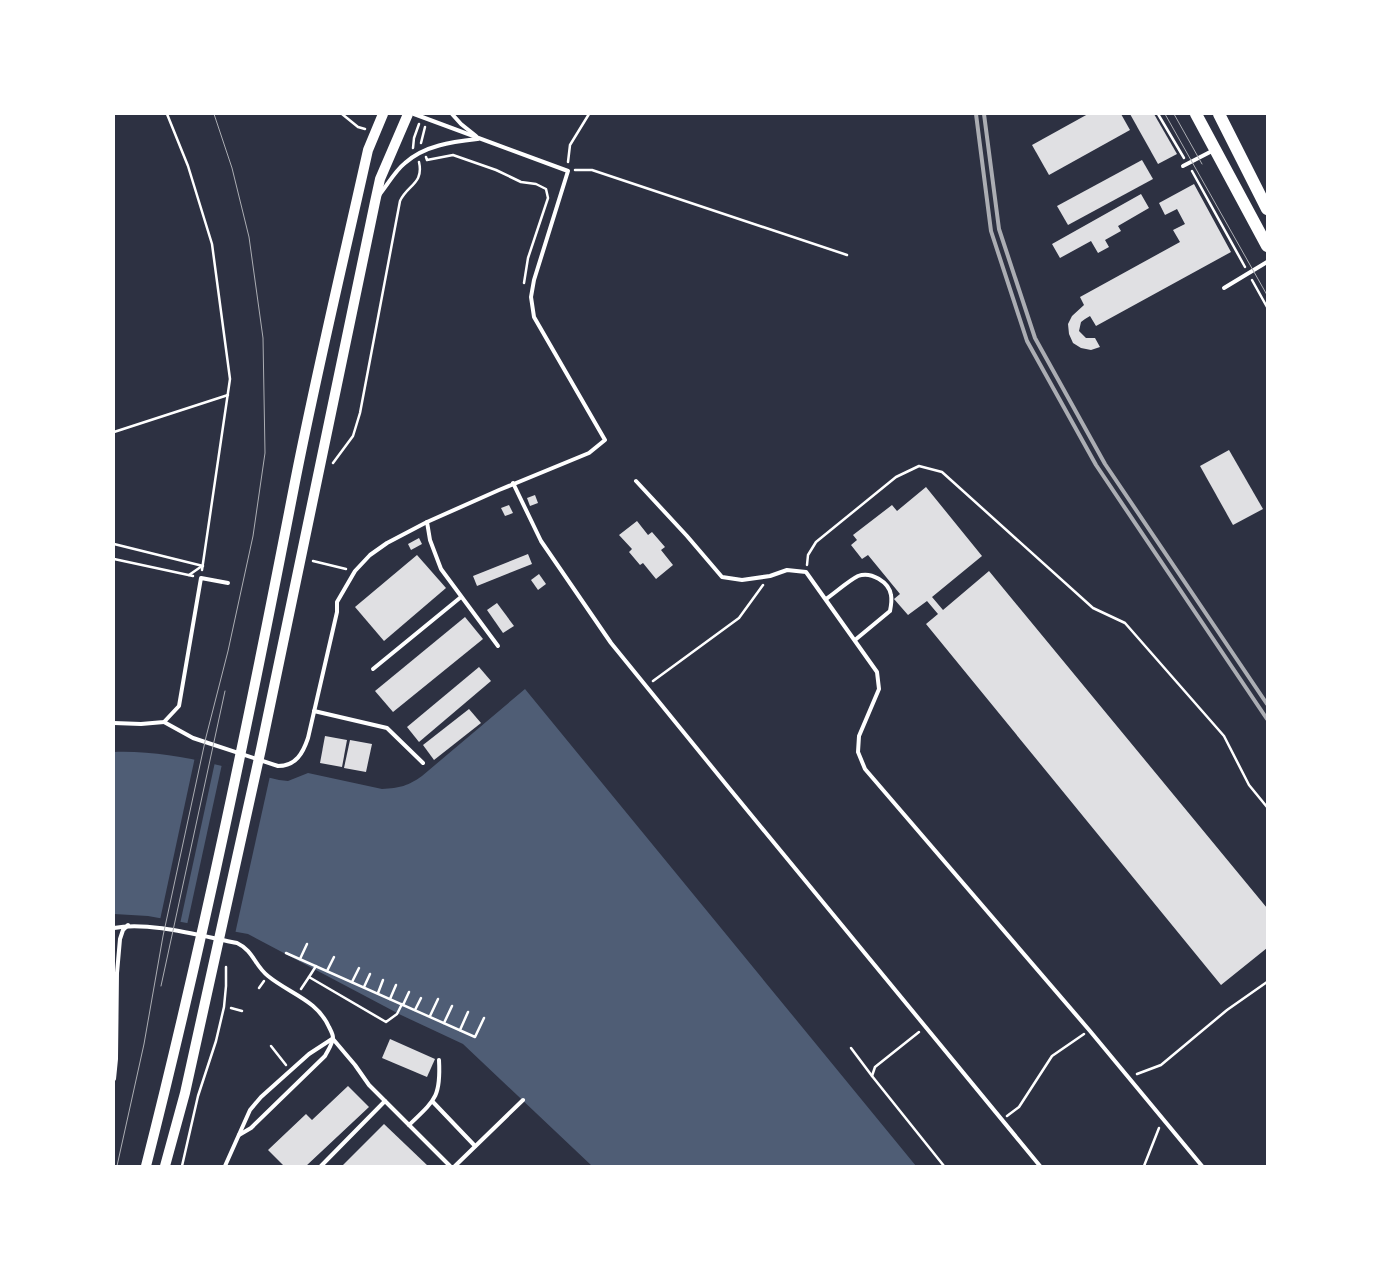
<svg xmlns="http://www.w3.org/2000/svg" width="1381" height="1280" font-family="Manrope,sans-serif">
<rect width="100%" height="100%" fill="#2d3142"/>
<path fill="#4f5d75" d="M525,689l391,477h-324l-129,-122 -62,-29 -153,-81 -100,-18 -34,-2v-162c56,-2 111,15 165,28l9,1 20,-8 74,16c18,-1 26,-3 40,-13z"/>
<g fill="#2d3142">
<polygon points="195,757 215,762 180,924 160,920"/>
<polygon points="222,764 270,776 235,934 187,925"/>
</g>
<g fill="#e0e0e3">
<polygon points="1088,114 1121,114 1130,130 1049,175 1032,145"/>
<polygon points="1130,114 1154,114 1177,154 1158,164"/>
<polygon points="1142,160 1153,179 1068,225 1057,206"/>
<polygon points="1194,184 1231,252 1096,326 1090,316 1085,319 1081,322 1079,331 1086,338 1095,338 1100,347 1091,350 1081,348 1073,343 1069,334 1068,324 1072,316 1084,305 1080,297 1180,242 1173,230 1185,224 1177,209 1165,215 1159,203"/>
<polygon points="1141,194 1149,208 1118,226 1121,231 1105,240 1109,247 1098,253 1091,241 1060,258 1052,244"/>
<polygon points="1229,450 1263,509 1233,525 1200,466"/>
<polygon points="926,487 982,556 932,597 943,610 989,571 1267,908 1267,948 1221,985 926,624 938,614 927,601 908,615 894,599 900,594 868,555 862,559 851,545 857,540 853,535 892,505 897,511"/>
<polygon points="535,495 538,503 530,506 527,498"/>
<polygon points="509,505 513,513 505,516 501,508"/>
<polygon points="637,521 648,535 652,532 665,547 661,550 673,565 656,579 643,563 640,565 629,552 632,549 619,535"/>
<polygon points="419,538 422,544 411,550 408,544"/>
<polygon points="528,554 532,564 477,586 473,576"/>
<polygon points="417,555 446,588 384,641 355,607"/>
<polygon points="539,574 546,584 538,590 531,580"/>
<polygon points="497,603 514,626 503,633 487,610"/>
<polygon points="465,617 483,639 393,712 375,691"/>
<polygon points="479,667 491,681 419,742 407,727"/>
<polygon points="469,709 481,723 434,760 423,745"/>
<polygon points="325,736 347,740 342,767 320,763"/>
<polygon points="350,740 372,744 366,772 344,768"/>
<polygon points="390,1039 435,1059 427,1077 382,1058"/>
<polygon points="348,1086 369,1107 306,1166 284,1166 268,1150 306,1114 312,1120"/>
<polygon points="384,1124 428,1166 342,1166"/>
</g>
<g fill="none" stroke-linecap="round" stroke-linejoin="round">
<g stroke="#fff" stroke-width="2.5">
<polyline points="167,114 188,166 212,244 230,379 202,570"/>
<polyline points="342,114 358,127 365,129"/>
<polyline points="1158,114 1184,158"/>
<polyline points="421,143 425,127"/>
<polyline points="413,148 414,138 419,124"/>
<polyline points="426,157 427,160 453,155 496,170 521,182 536,184 546,189 548,198 528,258 524,283"/>
<polyline points="568,162 570,145 589,114"/>
<polyline points="575,170 592,170 847,255"/>
<polyline points="1192,171 1245,267"/>
<polyline points="1252,280 1267,307"/>
<polyline points="114,432 228,395"/>
<path d="M333,463l20,-27 7,-23 40,-212c7,-16 24,-17 19,-39"/>
<polyline points="114,544 203,566"/>
<polyline points="114,559 193,576"/>
<polyline points="313,561 346,569"/>
<polyline points="807,565 808,555 816,542 896,477 919,466 942,472 1093,608 1125,623 1224,736 1249,785 1267,807"/>
<polyline points="189,575 202,566"/>
<polyline points="653,681 739,618 763,585"/>
<polyline points="286,953 475,1037 484,1018"/>
<polyline points="300,959 307,944"/>
<polyline points="327,971 334,957"/>
<polyline points="309,977 316,966"/>
<polyline points="352,982 359,968"/>
<polyline points="364,987 370,974"/>
<polyline points="259,988 264,981"/>
<polyline points="301,989 309,977 386,1022 397,1014 402,1004"/>
<polyline points="378,993 383,980"/>
<polyline points="390,999 396,985"/>
<polyline points="403,1005 409,992"/>
<polyline points="231,1008 242,1011"/>
<polyline points="415,1010 421,998"/>
<polyline points="430,1016 438,999"/>
<polyline points="444,1023 452,1006"/>
<polyline points="460,1030 468,1012"/>
<polyline points="919,1032 875,1067 872,1076 944,1166"/>
<polyline points="271,1046 286,1065"/>
<polyline points="851,1048 872,1076"/>
<polyline points="1137,1074 1161,1065 1227,1010 1267,982"/>
<polyline points="1007,1116 1019,1107 1052,1056 1084,1034"/>
<polyline points="182,1166 198,1096 216,1041 224,1007 226,986 226,967"/>
<polyline points="1144,1166 1159,1128"/>
</g>
<g stroke="#fff" stroke-width="4">
<polyline points="452,114 461,124 476,136"/>
<polyline points="1183,166 1212,151"/>
<path d="M380,194c8,-10 15,-23 25,-31 20,-18 47,-21 73,-24"/>
<polyline points="1224,288 1267,262"/>
<polyline points="636,481 687,536 722,577 742,580 770,576 787,570 806,572 877,672 879,689 859,736 858,752 865,769 1090,1031 1202,1166"/>
<polyline points="513,483 541,541 611,643 729,788 1040,1166"/>
<polyline points="427,522 430,540 441,569 498,646"/>
<path d="M826,599c9,-6 22,-18 32,-23 13,-5 31,6 33,19 1,5 0,11 -1,16l-35,29"/>
<polyline points="373,669 461,597"/>
<polyline points="314,711 387,728 423,763"/>
<path d="M164,722l29,16 85,28c18,0 25,-13 30,-28l29,-126v-10l18,-31 15,-16 17,-12 40,-21 72,-32 90,-37 16,-13 -71,-123 -3,-20 3,-17 34,-109 -154,-57"/>
<polyline points="114,723 141,724 164,722 179,706 201,578 228,583"/>
<path d="M114,928c34,-7 87,8 123,15 17,8 17,22 31,33 22,18 49,24 61,51 2,4 4,7 4,11 -1,7 -5,12 -8,18l-74,72 -12,7"/>
<polyline points="333,1039 355,1065 369,1085 450,1166"/>
<polyline points="114,1079 116,1059 117,973 120,939 123,930 128,925"/>
<polyline points="433,1102 475,1146"/>
<path d="M409,1125c26,-25 32,-28 30,-65"/>
<polyline points="225,1166 250,1110 261,1097 309,1054 332,1039"/>
<polyline points="321,1166 385,1101"/>
<polyline points="455,1166 523,1100"/>
</g>
<g stroke="#fff" stroke-width="10">
<path d="M146,1166c57,-224 104,-452 148,-679 22,-113 49,-225 74,-337l15,-36"/>
<polyline points="165,1166 185,1093 261,749 375,202 380,179 408,114"/>
</g>
<g stroke="#fff" stroke-width="12">
<polyline points="1196,114 1267,246"/>
<polyline points="1219,114 1267,209"/>
</g>
<g stroke="#abadb3" stroke-width="1">
<polyline points="1165,114 1267,295"/>
<polyline points="1174,114 1202,164"/>
<polyline points="161,986 225,691"/>
<polyline points="117,1166 144,1044 163,936 206,737 228,651 253,536 265,453 263,338 249,237 232,168 214,114"/>
</g>
<g stroke="#abadb3" stroke-width="4">
<polyline points="976,114 991,231 1027,341 1096,465 1267,719"/>
<polyline points="984,114 999,229 1035,338 1105,464 1267,704"/>
</g>
</g>
<rect width="1381" height="1280" fill="none" stroke="#ffffff" stroke-width="230"/>
</svg>
